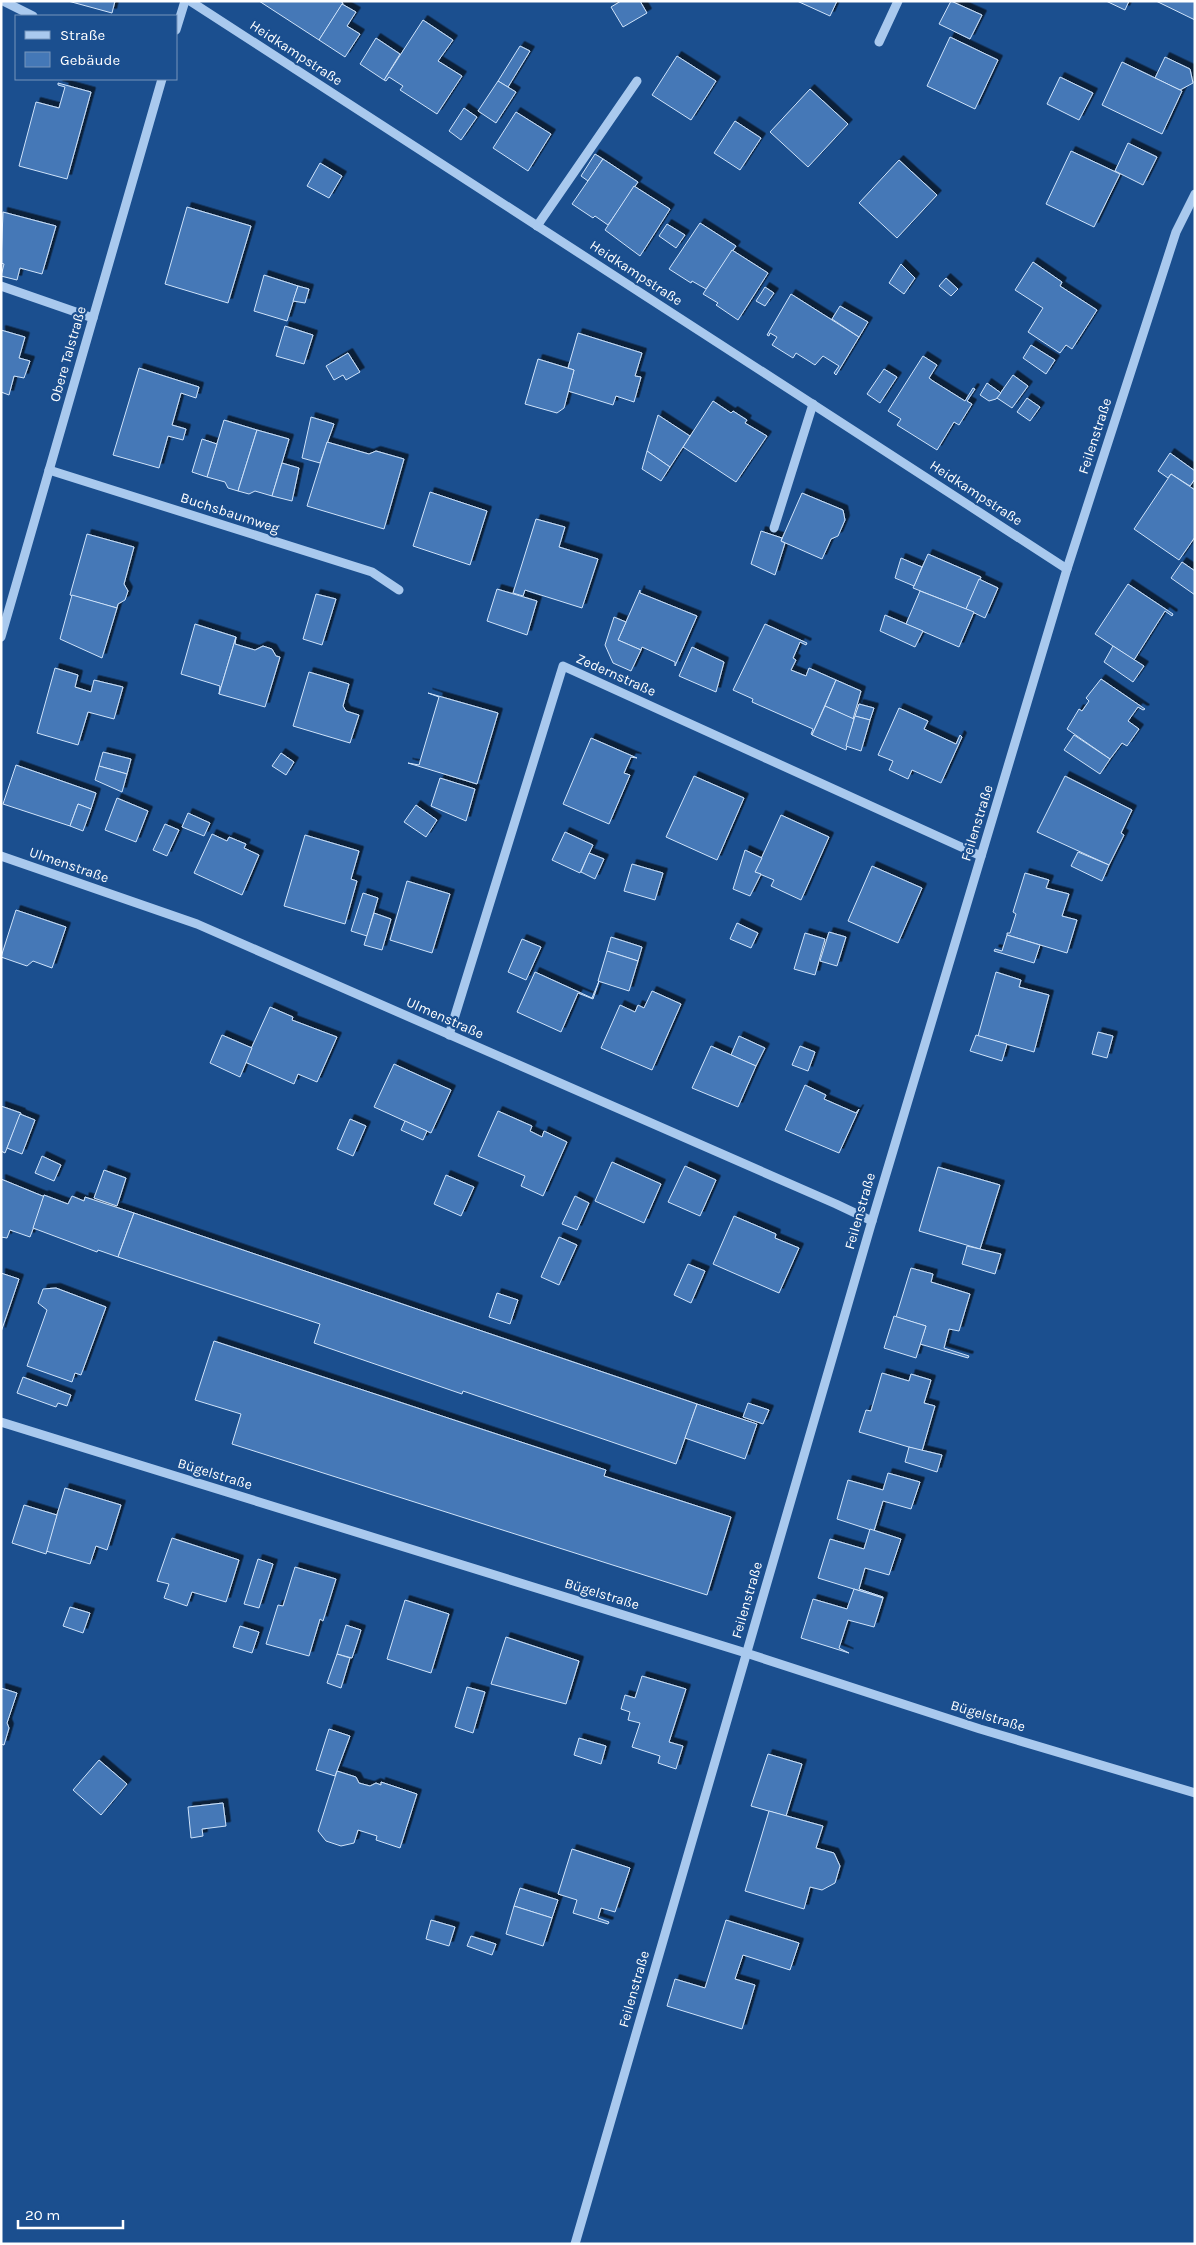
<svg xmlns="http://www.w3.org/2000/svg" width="1196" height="2245" font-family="Karla,sans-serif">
<defs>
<filter id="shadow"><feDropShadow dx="4.5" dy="-4.5" stdDeviation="0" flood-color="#0009"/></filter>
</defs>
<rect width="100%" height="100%" fill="#1b4f8f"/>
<g fill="#4478b7" stroke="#cfe3fa" filter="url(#shadow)">
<polygon points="68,1 115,1 112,13"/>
<polygon points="259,1 340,1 343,3 319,40"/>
<polygon points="621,1 640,1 647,13 623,27 611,7"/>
<polygon points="797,1 837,1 830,16"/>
<polygon points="951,1 982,15 970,39 939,24"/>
<polygon points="1106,1 1129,1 1125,10"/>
<polygon points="1156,1 1195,1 1195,20"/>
<polygon points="342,4 356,12 347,26 360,34 345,57 319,40"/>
<polygon points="423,20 453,40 438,61 462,76 437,114 400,90 403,86 389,77 386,81 384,80"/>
<polygon points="950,37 998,60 975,109 927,86"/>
<polygon points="376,38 400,54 384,80 360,64"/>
<polygon points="520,46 530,51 508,87 498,81"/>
<polygon points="677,56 716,81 691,120 652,95"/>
<polygon points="1165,57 1190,69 1193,83 1180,90 1155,78"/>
<polygon points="1122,62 1182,91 1162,134 1102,105"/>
<polygon points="1060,77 1093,93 1079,120 1047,104"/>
<polygon points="498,81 516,92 496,123 478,111"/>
<polygon points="58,83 91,92 67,179 19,166 36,102 59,108 65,87 58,85"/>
<polygon points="810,89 848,124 808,167 770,132"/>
<polygon points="464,108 477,117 461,140 449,131"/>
<polygon points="516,112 551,134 528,171 493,148"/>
<polygon points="735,121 761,138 740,170 714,153"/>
<polygon points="1128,143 1157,157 1143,185 1115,171"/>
<polygon points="1071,151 1120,174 1094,227 1046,204"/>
<polygon points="595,154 603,159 588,181 581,176"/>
<polygon points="603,159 638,182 608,225 595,216 593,218 572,204"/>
<polygon points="899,160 937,195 897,238 859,203"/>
<polygon points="320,163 342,176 329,198 307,186"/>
<polygon points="634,186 670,209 640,256 605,230"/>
<polygon points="187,207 251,226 228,303 165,284"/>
<polygon points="3,212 56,226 42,274 20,268 17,280 1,276 4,264 1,263"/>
<polygon points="700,223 736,246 706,289 692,281 691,283 669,269"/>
<polygon points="667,224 685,235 676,248 659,236"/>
<polygon points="732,250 768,273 738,320 716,305 718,303 703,294"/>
<polygon points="1033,262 1062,282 1060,286 1097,310 1072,349 1066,345 1060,353 1028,332 1043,308 1015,290"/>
<polygon points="901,264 915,278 904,294 889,283"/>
<polygon points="264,275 298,286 287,321 254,311"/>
<polygon points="946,278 958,289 951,296 939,286"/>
<polygon points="298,286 309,289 305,303 293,301"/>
<polygon points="765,287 774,293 765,306 756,301"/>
<polygon points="791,294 859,337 836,375 834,373 839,366 823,356 815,365 796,353 793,358 772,345 777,337 770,333 769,336 767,335"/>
<polygon points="840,306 868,322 859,337 832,319"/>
<polygon points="285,326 313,335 304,364 276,356"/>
<polygon points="1,330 25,337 19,358 30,361 24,378 14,376 9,395 1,392"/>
<polygon points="578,333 642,353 635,376 641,377 634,402 616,396 613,405 568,391 574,370 568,368"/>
<polygon points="1031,345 1055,360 1046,374 1023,358"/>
<polygon points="348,353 360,372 346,380 343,375 334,380 326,366"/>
<polygon points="923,356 937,365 929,378 933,381 965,401 973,388 975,389 967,401 972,404 959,425 954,422 937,450 897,425 901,419 888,411"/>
<polygon points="538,359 574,370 564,408 557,413 525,404"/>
<polygon points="139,368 199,387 196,398 181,393 172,425 186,429 183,440 168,436 159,468 113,455"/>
<polygon points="884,369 897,377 880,403 867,394"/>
<polygon points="1013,375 1028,386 1012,408 997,398"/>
<polygon points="987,383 1001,393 996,399 989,401 980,395"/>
<polygon points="1027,398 1040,407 1030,421 1017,412"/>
<polygon points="713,401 731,413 733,411 747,420 745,423 767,436 736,482 683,447"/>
<polygon points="658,415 690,436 670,467 647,451"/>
<polygon points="311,417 334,424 320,463 302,458"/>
<polygon points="224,420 257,430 238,491 228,488 225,482 207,477"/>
<polygon points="257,430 289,439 272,496 255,491 249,494 238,491"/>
<polygon points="202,439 217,444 207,477 192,472"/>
<polygon points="327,442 369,454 376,451 404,459 384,529 307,506"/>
<polygon points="647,451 670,467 661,481 642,469"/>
<polygon points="1170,453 1195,471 1195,479 1190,486 1171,474 1168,478 1158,471"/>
<polygon points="282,463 299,468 292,501 272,496"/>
<polygon points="1171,474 1195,490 1195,537 1179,560 1134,529"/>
<polygon points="430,492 487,511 470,565 413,546"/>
<polygon points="802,493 843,510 845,520 838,536 831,539 822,559 781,541"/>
<polygon points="536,519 565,527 559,547 598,559 582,608 525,590 523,596 513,593"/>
<polygon points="761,531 782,538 781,541 785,543 775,575 751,564"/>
<polygon points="87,534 134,547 124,584 128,591 125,600 118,604 117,608 70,595"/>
<polygon points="928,554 981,577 966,609 913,588"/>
<polygon points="901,558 922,567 914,586 895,578"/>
<polygon points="1182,562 1195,571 1195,595 1171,578"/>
<polygon points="979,579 998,588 985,618 966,609"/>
<polygon points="1128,584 1173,614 1172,616 1165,611 1134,660 1095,634"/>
<polygon points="497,589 537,601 527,635 487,621"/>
<polygon points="640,590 640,593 697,616 675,666 675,662 642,647 641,650 618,640"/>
<polygon points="920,591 974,612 959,647 906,624"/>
<polygon points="316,594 336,599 322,645 303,639"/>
<polygon points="72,595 117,608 102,658 60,639"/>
<polygon points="885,615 923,631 915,647 880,631"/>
<polygon points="614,617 626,622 618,640 641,650 631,671 613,663 605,645"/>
<polygon points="195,624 236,637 219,694 220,686 181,674"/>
<polygon points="765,624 807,643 806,645 800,642 793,658 796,660 791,670 806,676 809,668 836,680 812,735 811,734 813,729 752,702 753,699 733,690"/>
<polygon points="236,637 235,644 255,650 263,646 272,649 276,656 280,657 265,707 219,694"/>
<polygon points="1113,646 1144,666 1133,682 1104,662"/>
<polygon points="692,647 724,662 716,692 679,676"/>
<polygon points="55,668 78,675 75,687 91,692 94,680 123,687 114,719 88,712 78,745 37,733"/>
<polygon points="309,672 349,684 343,706 346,711 359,715 350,743 293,726"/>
<polygon points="1101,679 1145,709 1143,710 1138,707 1128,721 1139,729 1127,746 1122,743 1110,759 1067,729 1079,709 1082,711 1089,701 1086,698"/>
<polygon points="836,680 861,691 853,719 825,706"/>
<polygon points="428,693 498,713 477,784 408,763 419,765 439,697"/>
<polygon points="859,704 874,708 870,720 855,716"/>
<polygon points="825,706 854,719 846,750 812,735"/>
<polygon points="899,708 928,721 924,729 956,744 960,735 962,737 941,783 912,770 908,779 889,770 893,761 878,755"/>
<polygon points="855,716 870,720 861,751 846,746"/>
<polygon points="1074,735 1110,759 1100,774 1064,750"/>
<polygon points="591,738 637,758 631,757 624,773 630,775 609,824 563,804"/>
<polygon points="103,752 131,759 127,774 99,766"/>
<polygon points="281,753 294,762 286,775 272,766"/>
<polygon points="16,765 96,793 91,809 78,804 70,826 3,804"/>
<polygon points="99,766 127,774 122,792 95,780"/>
<polygon points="694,776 744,798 717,860 666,837"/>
<polygon points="1065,776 1132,810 1121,833 1124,835 1109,865 1037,832"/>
<polygon points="440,778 475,789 466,821 431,806"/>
<polygon points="117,798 148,811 136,842 105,830"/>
<polygon points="78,804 91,809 83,831 70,826"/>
<polygon points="416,805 437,820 426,837 404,822"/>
<polygon points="188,813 210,823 204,836 182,827"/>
<polygon points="781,815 829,837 801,900 771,886 774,880 755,872"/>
<polygon points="165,824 179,830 167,856 153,850"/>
<polygon points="565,832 593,845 580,873 552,860"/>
<polygon points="212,834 227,841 229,837 246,844 244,848 259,855 242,895 194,873"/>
<polygon points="305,835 359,851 351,879 357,881 345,924 284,906"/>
<polygon points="745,850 762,858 755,872 761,874 750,896 733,889"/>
<polygon points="1078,852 1109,865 1102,881 1071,866"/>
<polygon points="589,853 604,859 595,879 581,872"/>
<polygon points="632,864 663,873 655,900 624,891"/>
<polygon points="872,866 922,888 898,943 848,921"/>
<polygon points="1025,873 1049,880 1046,888 1069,894 1062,916 1077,920 1067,953 1007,935 1007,933 1010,933 1016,914 1013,912"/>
<polygon points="407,881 450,894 432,953 390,940"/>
<polygon points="363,893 378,898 367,936 351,931"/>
<polygon points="16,910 66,927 52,968 33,961 27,966 1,957"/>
<polygon points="374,913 391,919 382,950 364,945"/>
<polygon points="737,923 758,933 751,948 730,939"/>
<polygon points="829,932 846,937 837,966 820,961"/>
<polygon points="805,933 825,939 815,975 794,969"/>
<polygon points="1007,935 1040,945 1034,963 994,951 995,949 1002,951"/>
<polygon points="611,937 642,947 638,961 607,951"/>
<polygon points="522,939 541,947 526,980 508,972"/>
<polygon points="607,951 638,961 629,991 598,981"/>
<polygon points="535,972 592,998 599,981 593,999 578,993 561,1032 517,1012"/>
<polygon points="996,972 1021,980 1019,987 1049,995 1034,1052 978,1036"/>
<polygon points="652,991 681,1004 652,1070 601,1048 620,1005 635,1012 638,1005 644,1008"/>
<polygon points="270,1007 293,1017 292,1020 337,1037 317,1082 298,1074 294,1084 245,1062"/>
<polygon points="1098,1032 1113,1036 1107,1058 1092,1054"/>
<polygon points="222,1035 252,1048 240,1077 210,1063"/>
<polygon points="976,1035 1007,1044 1002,1061 970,1051"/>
<polygon points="739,1036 765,1048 756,1066 731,1055"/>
<polygon points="711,1046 756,1066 738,1107 692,1088"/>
<polygon points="800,1046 815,1052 808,1071 792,1065"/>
<polygon points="394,1064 451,1090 431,1133 374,1107"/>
<polygon points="805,1085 826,1095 824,1099 856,1113 859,1109 839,1153 785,1130"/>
<polygon points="1,1106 21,1113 5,1153 1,1151"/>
<polygon points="498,1111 532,1126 530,1131 542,1137 544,1131 567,1142 543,1196 521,1186 525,1176 478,1156"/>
<polygon points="20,1114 35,1120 22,1154 7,1148"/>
<polygon points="350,1119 366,1126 353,1156 337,1149"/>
<polygon points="405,1121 427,1131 423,1140 401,1130"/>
<polygon points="42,1156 61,1165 54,1181 35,1173"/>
<polygon points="612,1162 661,1184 644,1223 595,1201"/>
<polygon points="685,1166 716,1180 700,1216 668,1202"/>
<polygon points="938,1167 1000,1185 980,1249 919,1231"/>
<polygon points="104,1170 126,1178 117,1206 94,1198"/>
<polygon points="446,1175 474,1187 461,1216 434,1204"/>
<polygon points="1,1179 45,1197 30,1237 10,1230 7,1238 1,1237"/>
<polygon points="44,1195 68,1204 72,1196 84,1201 85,1197 134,1213 118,1257 98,1250 97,1252 33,1228"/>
<polygon points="575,1196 589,1203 577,1230 562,1224"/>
<polygon points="134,1213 697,1404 676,1464 463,1391 462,1394 314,1343 320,1324 118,1257"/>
<polygon points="734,1216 776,1234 775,1238 799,1248 779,1293 713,1264"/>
<polygon points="559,1237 577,1245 559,1285 541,1277"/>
<polygon points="967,1246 1001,1254 995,1274 962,1264"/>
<polygon points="688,1264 705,1271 691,1303 674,1295"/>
<polygon points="911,1268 933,1274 931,1282 970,1294 959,1331 949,1329 944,1348 969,1356 968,1358 920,1344 926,1326 896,1317"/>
<polygon points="1,1273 19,1279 1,1332"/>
<polygon points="56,1288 106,1307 81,1375 75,1373 72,1382 27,1366 47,1310 38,1303 43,1289"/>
<polygon points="497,1293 518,1300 510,1324 489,1317"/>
<polygon points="894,1316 926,1326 916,1358 884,1348"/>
<polygon points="214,1341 606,1470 604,1476 731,1517 707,1595 232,1444 241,1414 195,1400"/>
<polygon points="882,1373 909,1381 911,1374 931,1380 924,1403 935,1406 922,1451 859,1432 866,1410 871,1411"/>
<polygon points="23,1377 71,1395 67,1406 58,1403 56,1407 17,1393"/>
<polygon points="748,1403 769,1410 763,1424 743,1417"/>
<polygon points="697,1404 757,1424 745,1459 685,1438"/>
<polygon points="909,1447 942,1455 937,1472 905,1462"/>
<polygon points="888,1473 920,1482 911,1509 883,1501 874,1531 837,1519 848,1480 883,1490"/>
<polygon points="65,1488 121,1505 107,1550 96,1546 90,1564 46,1551"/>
<polygon points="24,1505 57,1515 46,1554 12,1543"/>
<polygon points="870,1529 901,1539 889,1575 865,1568 859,1589 883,1597 883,1598 818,1578 830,1539 864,1549"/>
<polygon points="172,1538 239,1560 226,1602 192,1592 187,1606 164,1598 169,1584 157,1581"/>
<polygon points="258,1559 273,1564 259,1608 244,1604"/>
<polygon points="295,1567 336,1579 323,1621 320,1619 309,1656 266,1644 278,1605 283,1606"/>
<polygon points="854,1589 883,1598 874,1627 848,1620 839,1648 849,1653 801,1638 813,1599 847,1609"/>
<polygon points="405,1600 449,1614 431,1673 387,1659"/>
<polygon points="70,1607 90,1613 83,1633 63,1626"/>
<polygon points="346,1625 361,1630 352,1658 337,1654"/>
<polygon points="240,1626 259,1632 252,1653 233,1647"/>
<polygon points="506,1637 579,1661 566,1704 491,1684"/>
<polygon points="337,1654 350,1658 341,1688 327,1683"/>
<polygon points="642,1676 686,1689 669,1742 683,1746 676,1769 658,1763 660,1756 632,1747 640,1723 628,1720 630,1712 621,1709 625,1695 635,1698"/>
<polygon points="467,1687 485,1692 473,1733 455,1727"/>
<polygon points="1,1688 17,1693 7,1723 9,1728 4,1745 1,1744"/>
<polygon points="329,1729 350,1736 335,1776 316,1770"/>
<polygon points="579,1738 606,1746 601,1764 574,1755"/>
<polygon points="768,1754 802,1764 786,1816 751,1806"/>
<polygon points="99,1760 127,1784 101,1815 73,1790"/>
<polygon points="337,1771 356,1777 359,1783 370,1786 376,1783 381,1785 381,1782 417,1794 400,1848 376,1840 377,1836 358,1830 354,1843 341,1846 326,1841 318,1831"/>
<polygon points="223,1803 226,1826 202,1829 203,1836 191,1838 188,1807"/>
<polygon points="769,1811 823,1826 816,1848 834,1853 840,1866 835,1883 822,1890 810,1887 804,1909 745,1891"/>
<polygon points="572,1849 630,1868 615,1912 601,1908 598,1918 609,1922 608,1924 573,1913 577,1900 558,1894"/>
<polygon points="520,1888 558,1900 552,1918 514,1906"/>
<polygon points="514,1906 552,1918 543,1946 506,1934"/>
<polygon points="431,1920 455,1927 449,1946 426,1939"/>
<polygon points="726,1920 799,1943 790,1970 743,1955 735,1979 755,1985 742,2029 667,2006 675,1979 705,1988"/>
<polygon points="471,1936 496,1944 492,1955 467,1946"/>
</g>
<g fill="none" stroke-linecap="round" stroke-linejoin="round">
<g stroke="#a9c9ee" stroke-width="9">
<polyline points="3,1 33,16"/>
<polyline points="190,1 1067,569"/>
<polyline points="176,30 185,1"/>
<polyline points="879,42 898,1"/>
<polyline points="537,226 637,81"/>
<polyline points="1,286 93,318"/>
<polyline points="49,470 372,572 399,590"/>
<polyline points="774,528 813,404"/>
<polyline points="1,637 162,79"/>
<polyline points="1,856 197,924 836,1204 872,1221"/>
<polyline points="449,1035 563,666 981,856"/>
<polyline points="1,1422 746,1653 980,1729 1195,1793"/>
<polyline points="575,2244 872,1221 1067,569 1176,232 1195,194"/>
</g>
</g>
<g text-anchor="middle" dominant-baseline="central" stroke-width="4.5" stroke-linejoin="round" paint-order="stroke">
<g font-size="14" fill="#fff" stroke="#1b4f8f">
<text transform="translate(296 53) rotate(33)">Heidkampstraße</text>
<text transform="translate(636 273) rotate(33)">Heidkampstraße</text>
<text transform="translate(68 354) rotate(-74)">Obere Talstraße</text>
<text transform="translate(1095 436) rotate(-72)">Feilenstraße</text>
<text transform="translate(976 493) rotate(33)">Heidkampstraße</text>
<text transform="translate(230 513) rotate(18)">Buchsbaumweg</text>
<text transform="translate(616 675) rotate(24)">Zedernstraße</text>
<text transform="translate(977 823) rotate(-73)">Feilenstraße</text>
<text transform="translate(69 865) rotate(19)">Ulmenstraße</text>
<text transform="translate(445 1018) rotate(24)">Ulmenstraße</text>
<text transform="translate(860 1211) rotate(-74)">Feilenstraße</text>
<text transform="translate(215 1474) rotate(17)">Bügelstraße</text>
<text transform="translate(602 1594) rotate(17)">Bügelstraße</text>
<text transform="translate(747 1600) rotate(-74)">Feilenstraße</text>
<text transform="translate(988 1716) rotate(17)">Bügelstraße</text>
<text transform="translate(634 1989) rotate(-74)">Feilenstraße</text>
</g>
</g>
<rect width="1196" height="2245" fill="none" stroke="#ffffff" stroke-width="5"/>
<rect x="15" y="15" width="162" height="65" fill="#1b4f8f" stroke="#7695bc"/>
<rect x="25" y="31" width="25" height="8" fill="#a9c9ee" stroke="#7695bc"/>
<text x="60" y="40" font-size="15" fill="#ffffff">Straße</text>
<rect x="25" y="52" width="25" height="15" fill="#4478b7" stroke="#7695bc"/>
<text x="60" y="65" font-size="15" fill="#ffffff">Gebäude</text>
<path d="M18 2220v8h105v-8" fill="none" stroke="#ffffff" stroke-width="2.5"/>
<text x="25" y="2220" font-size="15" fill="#ffffff" stroke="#1b4f8f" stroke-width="4" paint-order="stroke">20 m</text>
</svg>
